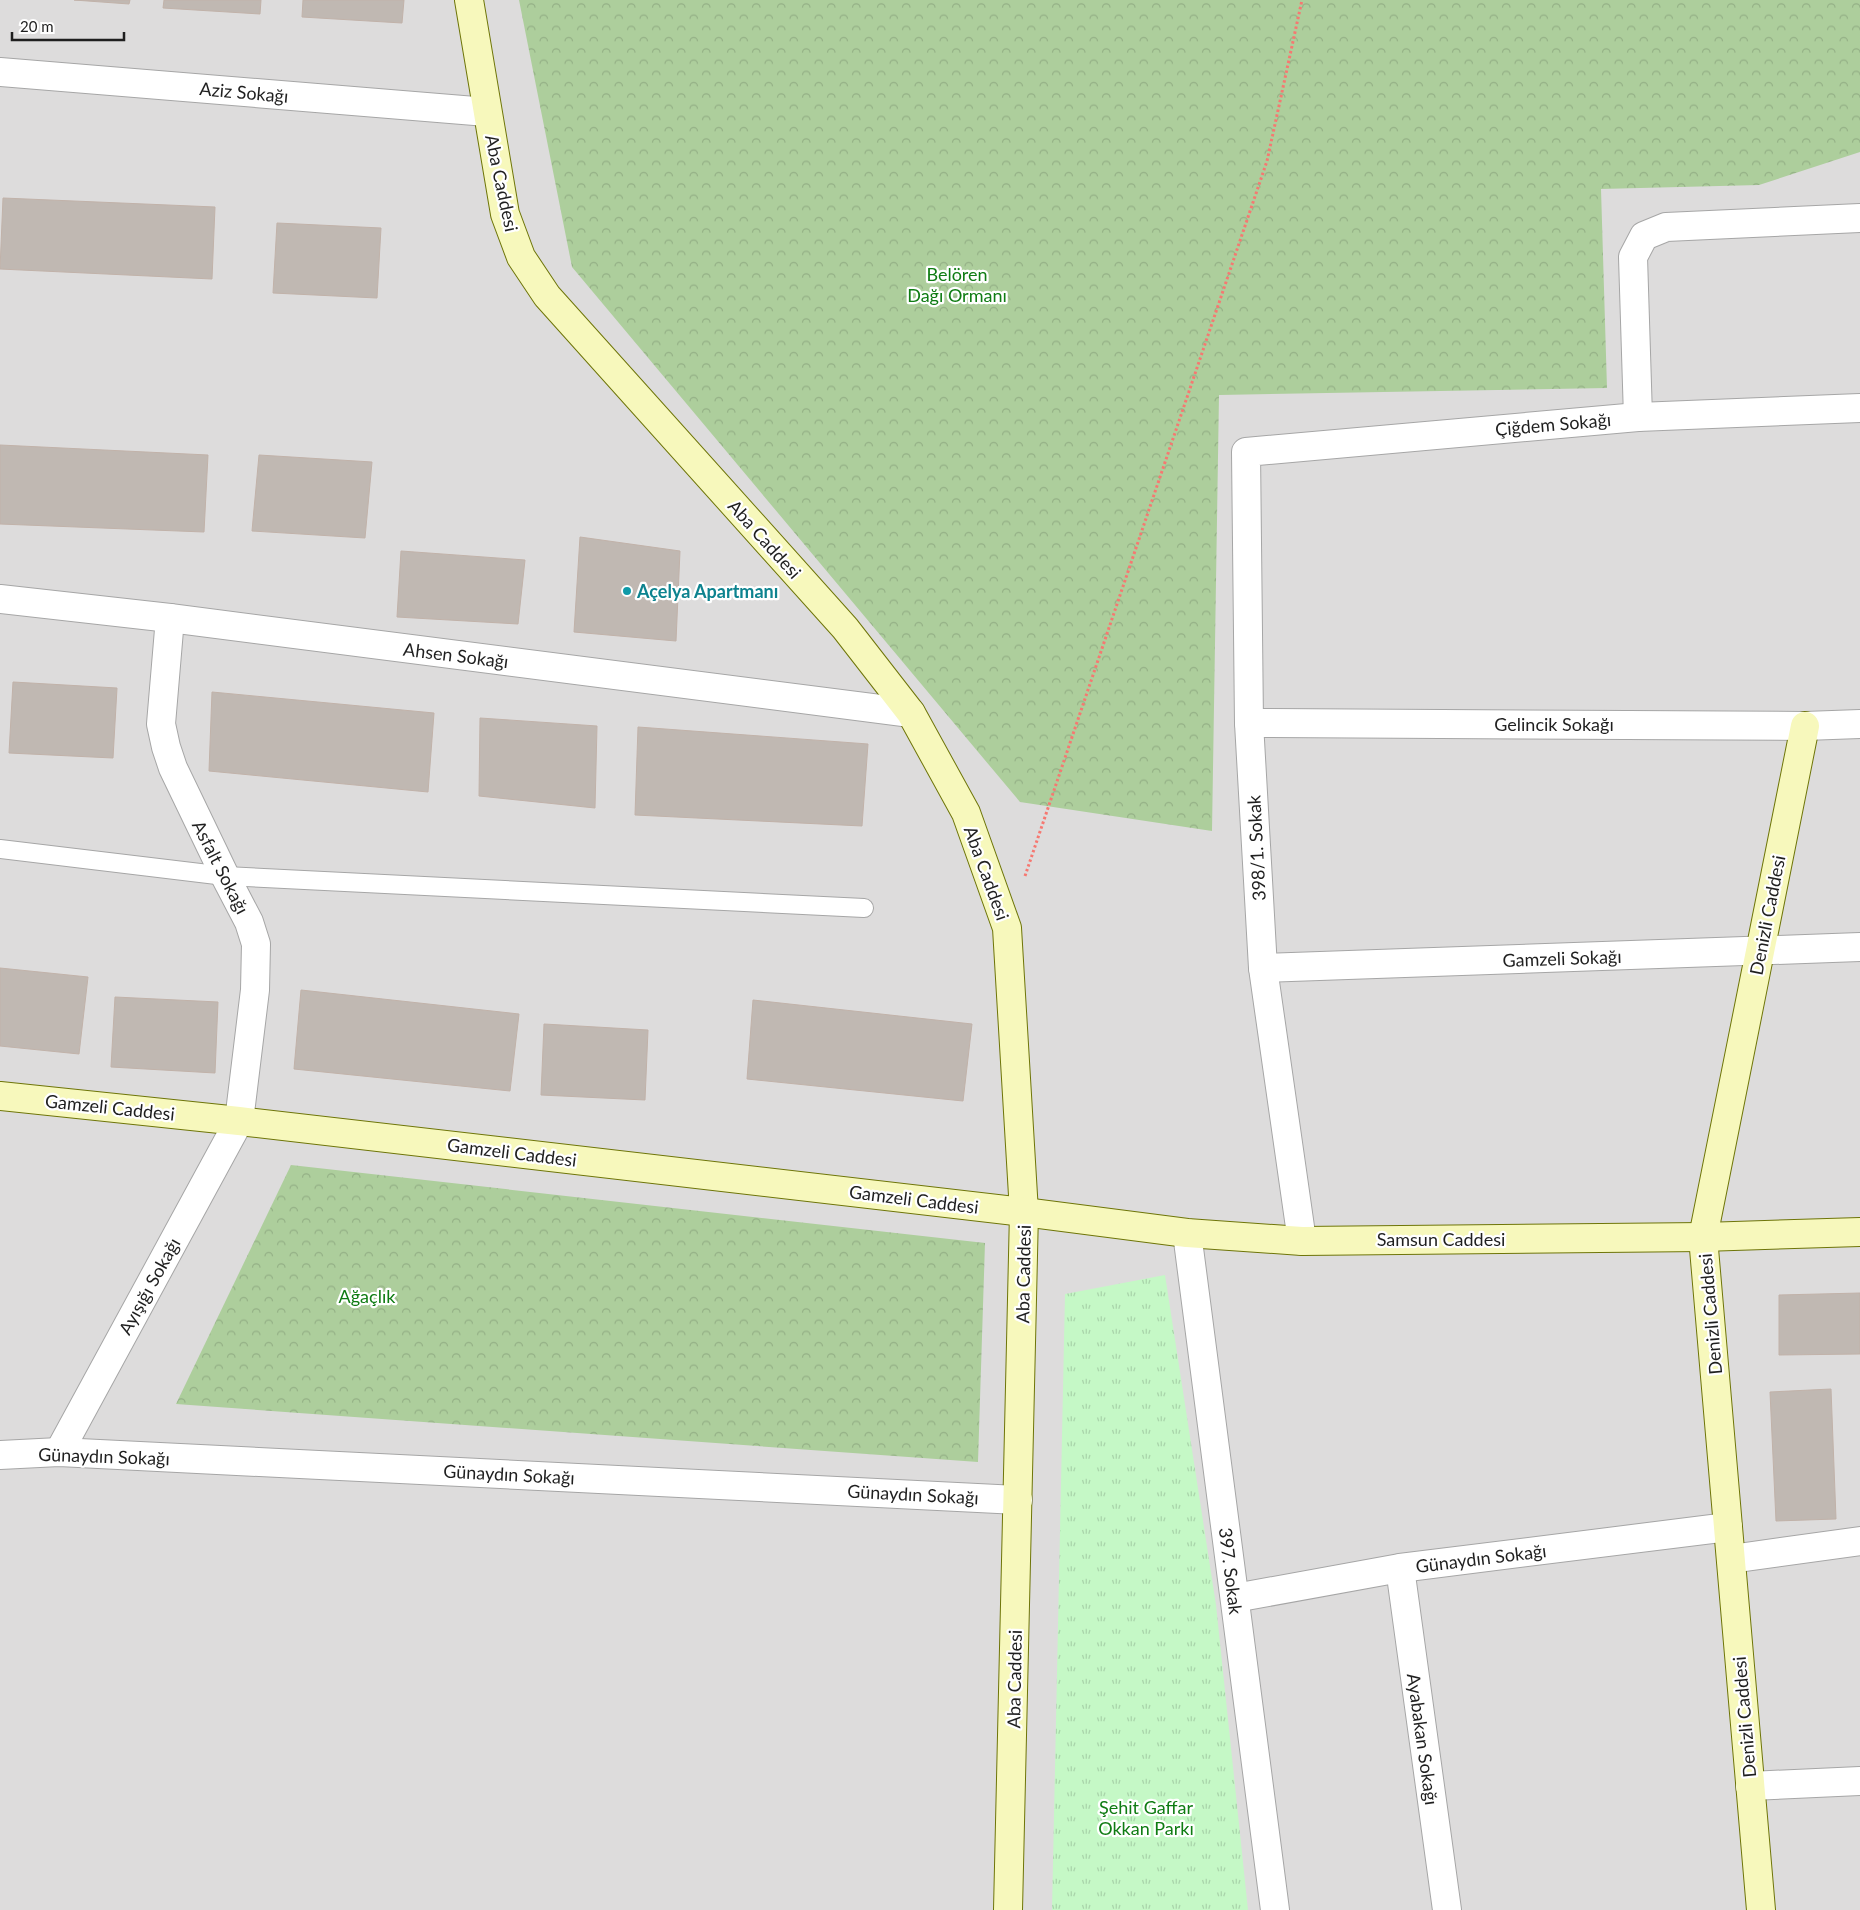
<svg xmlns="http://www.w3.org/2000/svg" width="1860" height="1910" font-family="Lato,sans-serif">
<defs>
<pattern id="forest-crowns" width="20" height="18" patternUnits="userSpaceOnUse" patternTransform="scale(1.25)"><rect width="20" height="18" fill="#adce9c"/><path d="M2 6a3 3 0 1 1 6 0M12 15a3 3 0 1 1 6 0" fill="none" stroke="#94b086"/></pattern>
<pattern id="park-tufts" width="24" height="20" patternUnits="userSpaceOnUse" patternTransform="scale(1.25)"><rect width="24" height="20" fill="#c5f8c6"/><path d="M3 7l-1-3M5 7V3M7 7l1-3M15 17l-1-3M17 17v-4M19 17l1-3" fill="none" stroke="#a9d4aa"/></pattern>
</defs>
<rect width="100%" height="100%" fill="#f0ece6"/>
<rect fill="#dddcdc" x="0" y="0" width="1860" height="1910"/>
<g fill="url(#forest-crowns)">
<polygon points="519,0 1860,0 1860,152 1759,185 1601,189 1607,388 1219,395 1212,831 1020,802 572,267"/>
<polygon points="291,1165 985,1243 978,1462 176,1404"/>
</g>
<polygon fill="url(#park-tufts)" points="1165,1275 1216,1605 1248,1910 1052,1910 1065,1294"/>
<g fill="#c0b8b2" stroke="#c1b2a9">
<polygon points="74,0 130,0 129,4"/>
<polygon points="164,0 261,0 260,14 163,8"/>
<polygon points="303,0 404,0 402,23 302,17"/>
<polygon points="3,198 215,207 212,279 0,269"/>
<polygon points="277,223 381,228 377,298 273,293"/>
<polygon points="0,445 208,455 204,532 0,524"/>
<polygon points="259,455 372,462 365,538 252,531"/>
<polygon points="580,537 680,551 676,641 574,632"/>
<polygon points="401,551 525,560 518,624 397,617"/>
<polygon points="13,682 117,688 113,758 9,753"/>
<polygon points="212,692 434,713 428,792 209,771"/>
<polygon points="480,718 597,726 595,808 479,796"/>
<polygon points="638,727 868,744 862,826 635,815"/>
<polygon points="0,968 88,977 79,1054 0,1046"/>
<polygon points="301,990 519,1014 510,1091 294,1069"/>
<polygon points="115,997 218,1002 215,1073 111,1067"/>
<polygon points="753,1000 972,1024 963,1101 747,1079"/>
<polygon points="544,1024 648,1030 645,1100 541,1095"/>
<polygon points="1860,1293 1860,1354 1779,1355 1779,1295"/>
<polygon points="1831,1389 1836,1519 1776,1521 1770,1392"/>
</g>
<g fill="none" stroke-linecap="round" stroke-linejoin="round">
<defs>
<polyline id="lane" points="0,849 225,876 864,908"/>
<g id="street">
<polyline points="0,72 487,112"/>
<polyline points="1638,417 1633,257 1644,236 1666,227 1860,218"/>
<polyline points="0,599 170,618 911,713"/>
<polyline points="1249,723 1805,726 1860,724"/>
<polyline points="1263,968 1860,947"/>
<polyline points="1187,1233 1275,1910"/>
<polyline points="1302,1241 1263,968 1249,723 1246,452 1638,417 1860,408"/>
<polyline points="59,1452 239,1121 255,990 256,944 249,922 225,876 173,768 166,747 161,724 170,618"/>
<polyline points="0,1455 59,1452 1018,1500"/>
<polyline points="1731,1559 1860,1541"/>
<polyline points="1400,1568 1447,1910"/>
<polyline points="1235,1598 1400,1568 1728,1527"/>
<polyline points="1750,1786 1860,1781"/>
</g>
<g id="secondary">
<polyline points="469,0 505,214 521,257 547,296 845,628 911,713 966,813 1007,928 1024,1212 1008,1910"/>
<polyline points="0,1096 239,1121 1024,1212 1187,1233 1302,1241 1703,1237 1860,1232"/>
<polyline points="1761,1910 1703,1237 1805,726"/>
</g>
</defs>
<use href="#lane" stroke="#a6a6a6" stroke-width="20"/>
<use href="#street" stroke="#a6a6a6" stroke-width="30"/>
<use href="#secondary" stroke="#6e7508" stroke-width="30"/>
<polyline stroke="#f67871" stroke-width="3" stroke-dasharray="2.5 2.5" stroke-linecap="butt" points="1025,876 1267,161 1302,0"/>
<use href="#lane" stroke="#fff" stroke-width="18"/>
<use href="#street" stroke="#fff" stroke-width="28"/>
<use href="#secondary" stroke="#f7f8bc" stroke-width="28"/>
</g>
<circle fill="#0f9aa8" stroke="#fff" stroke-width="2" cx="627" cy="591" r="5"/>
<g text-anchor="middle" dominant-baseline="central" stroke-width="4.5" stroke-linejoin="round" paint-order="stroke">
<g font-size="18" fill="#1f1f1f" stroke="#fff">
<text transform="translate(244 92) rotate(5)">Aziz Sokağı</text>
<text transform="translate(502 183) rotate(78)">Aba Caddesi</text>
<text transform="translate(1553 424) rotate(-5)">Çiğdem Sokağı</text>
<text transform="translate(765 539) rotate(48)">Aba Caddesi</text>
<text transform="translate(456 655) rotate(7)">Ahsen Sokağı</text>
<text x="1554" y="724">Gelincik Sokağı</text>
<text transform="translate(1256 848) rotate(-93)">398/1. Sokak</text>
<text transform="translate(221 867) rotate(63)">Asfalt Sokağı</text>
<text transform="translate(987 873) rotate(70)">Aba Caddesi</text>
<text transform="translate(1767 915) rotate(-79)">Denizli Caddesi</text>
<text transform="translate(1562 958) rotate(-2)">Gamzeli Sokağı</text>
<text transform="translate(110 1107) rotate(6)">Gamzeli Caddesi</text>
<text transform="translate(512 1152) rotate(7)">Gamzeli Caddesi</text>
<text transform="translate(914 1199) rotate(7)">Gamzeli Caddesi</text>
<text x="1441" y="1239">Samsun Caddesi</text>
<text transform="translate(1023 1274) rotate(-89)">Aba Caddesi</text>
<text transform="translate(149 1286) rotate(-61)">Ayışığı Sokağı</text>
<text transform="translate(1710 1314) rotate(-95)">Denizli Caddesi</text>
<text transform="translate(104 1456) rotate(2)">Günaydın Sokağı</text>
<text transform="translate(509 1474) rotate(3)">Günaydın Sokağı</text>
<text transform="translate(913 1494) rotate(3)">Günaydın Sokağı</text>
<text transform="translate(1481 1558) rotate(-7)">Günaydın Sokağı</text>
<text transform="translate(1231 1571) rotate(83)">397. Sokak</text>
<text transform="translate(1014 1679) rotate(-89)">Aba Caddesi</text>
<text transform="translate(1744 1717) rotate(-95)">Denizli Caddesi</text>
<text transform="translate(1423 1739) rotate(82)">Ayabakan Sokağı</text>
</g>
<g font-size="18" fill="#0f7c13" stroke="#fff">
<text x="957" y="274">Belören<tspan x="957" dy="21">Dağı Ormanı</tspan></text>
<text x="367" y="1296">Ağaçlık</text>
<text x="1146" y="1807">Şehit Gaffar<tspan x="1146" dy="21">Okkan Parkı</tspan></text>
</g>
<g font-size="18" font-weight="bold" fill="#0d838f" stroke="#fff" text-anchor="start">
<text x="637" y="591">Açelya Apartmanı</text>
</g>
</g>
<path d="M12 32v8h112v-8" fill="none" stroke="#1f1f1f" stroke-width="2.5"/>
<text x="20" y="32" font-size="15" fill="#1f1f1f" stroke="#ffffff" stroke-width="4" paint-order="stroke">20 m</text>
</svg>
